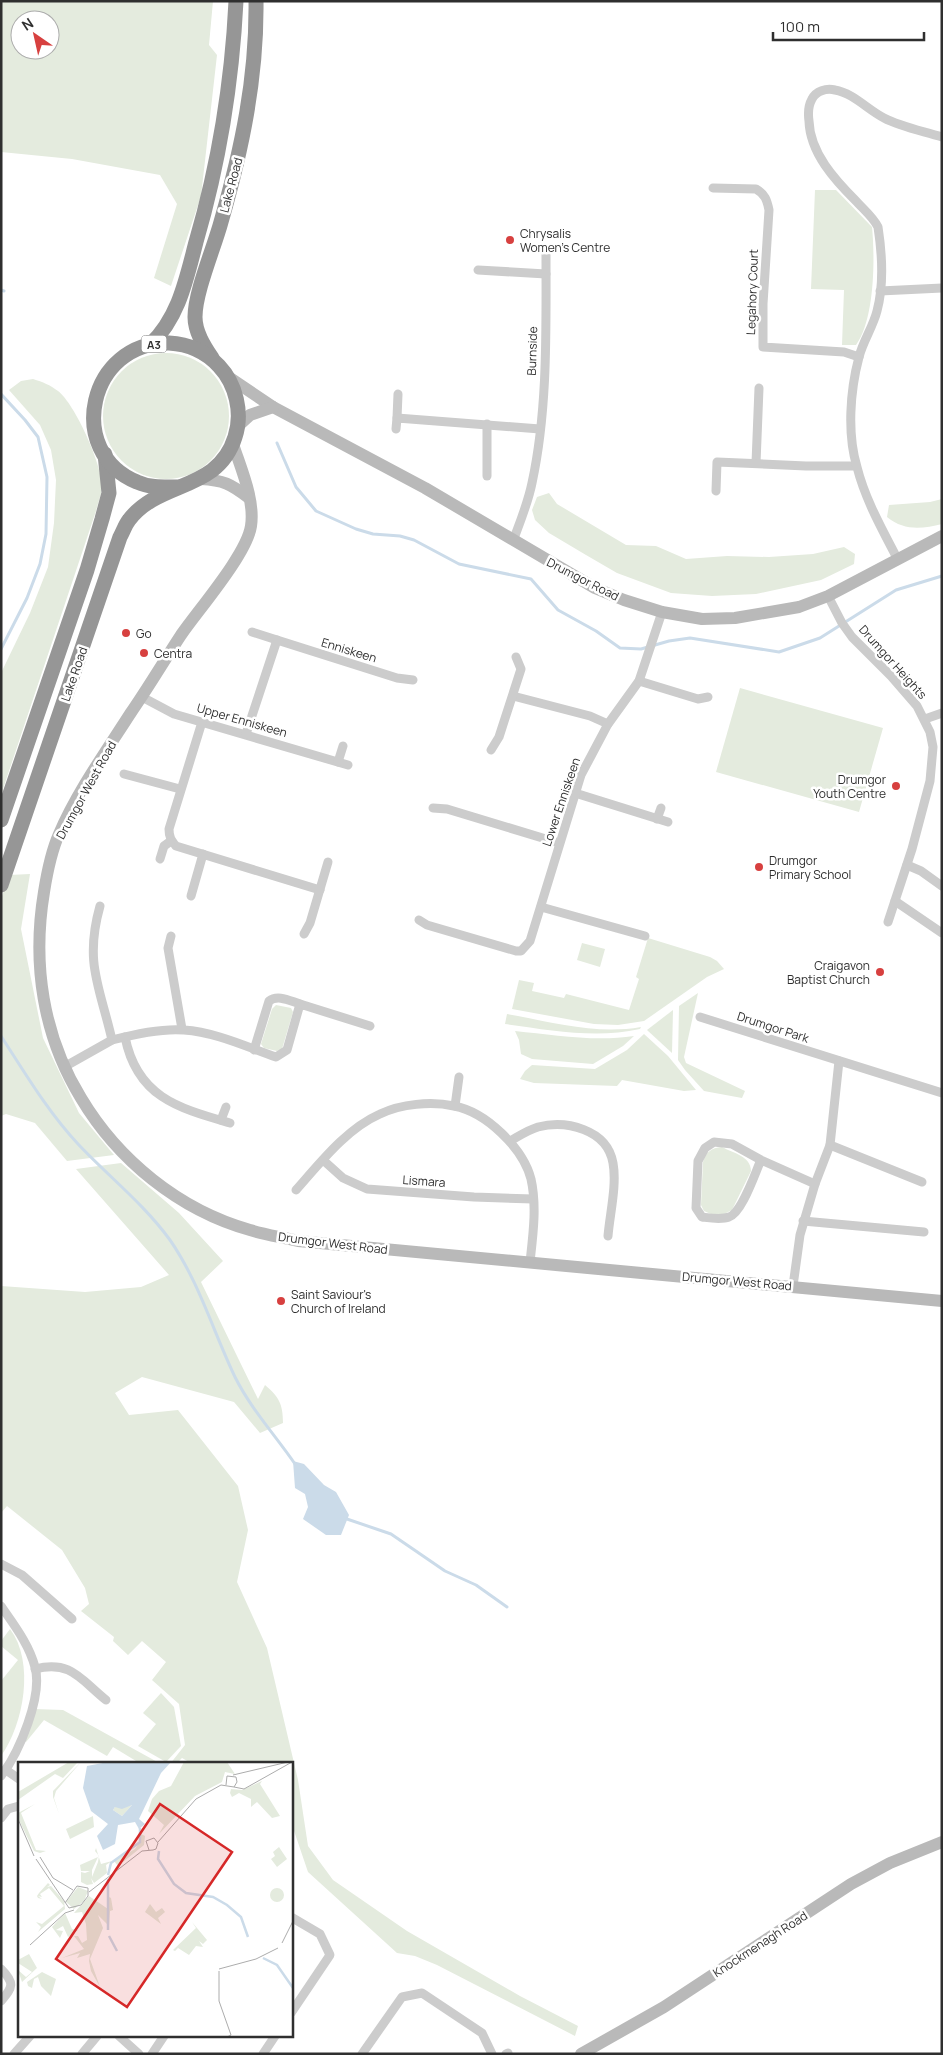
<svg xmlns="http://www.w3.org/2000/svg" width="943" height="2055" font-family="Manrope,sans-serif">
<rect width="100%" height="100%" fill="#fff"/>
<g fill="#e4ebde" fill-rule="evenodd">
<path d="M1,1h212l-4,44 8,10 -16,141 -30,90 -17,-8 23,-74 -17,-29 -88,-16 -71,-7zM20,20h30v30h-30z"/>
<path d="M815,190h21l36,37c3,30 3,92 -16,118h-14l2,-55 -33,-1z"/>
<circle cx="166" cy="416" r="63"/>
<path d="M33,379c10,3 17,6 25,12 17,13 45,75 44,97 -1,7 -4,15 -6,23l-95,284v-122l29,-60 18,-46 6,-44 2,-43 -5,-30 -11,-25 -31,-35 12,-9z"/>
<polygon points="549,493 557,504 626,545 656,546 686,559 727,556 769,557 813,554 844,547 855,554 854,564 821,580 756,594 712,596 671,593 617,573 586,555 549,533 535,520 532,510 537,497"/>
<path d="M942,499v25c-20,5 -38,7 -55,-7l2,-12 41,-3z"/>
<polygon points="740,688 883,728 859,812 716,772"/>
<polygon points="30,874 21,929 43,1038 79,1113 114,1155 67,1161 35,1123 6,1114 1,1116 1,899 9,875"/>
<polygon points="648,938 710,957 717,961 724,969 707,977 644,1021 618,1025 594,1024 512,1009 519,980 534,983 532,991 564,998 566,994 629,1010 639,979 636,977"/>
<polygon points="582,943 605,949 600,967 577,960"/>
<polygon points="698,993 684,1057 686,1063 745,1091 742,1098 704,1091 685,1070 678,1060 679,1006"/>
<polygon points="276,1005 291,1008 293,1012 282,1049 277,1051 264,1048 261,1044 272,1009"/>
<polygon points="673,1010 672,1053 647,1030"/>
<path d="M507,1014c45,8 89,21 134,13l-1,2c-45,10 -90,1 -135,-5z"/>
<path d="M515,1031c39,4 80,11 119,5l-11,10 -30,18 -61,-5 -11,-5 -2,-14z"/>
<polygon points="644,1034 668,1056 696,1090 684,1091 622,1080 617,1086 534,1083 520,1079 525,1071 532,1065 595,1069 627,1050"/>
<path d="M722,1147c11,6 29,9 29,24l-19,39 -8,4h-13l-7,-3 -3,-6 2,-43c3,-10 8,-14 19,-15z"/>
<path d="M121,1163l58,50 44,48 -22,21 57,117 7,-14c14,12 18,19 18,38l-23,10 -26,-31 -92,-25 -27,16 14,22 49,-5 60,76 10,44 -11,52 30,66 31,132 10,66 25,34 74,51 113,65 58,30 -3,10 -138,-71 -22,-9 -18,-3 -89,-81 -17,-50v-58h-102v-2l-7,-4 -6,6h-6l15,-19 -6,-41 -27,-24 14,-18 -24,-21 -14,14 -15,-14 1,-4 -33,-26 8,-7 -4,-16 -23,-38 -55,-44 -6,7v-227l84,6 56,-5 28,-12 -93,-106z"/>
<path d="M10,1629c25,33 14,95 -9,127v-75l17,-21 -17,-14v-5z"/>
<polygon points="161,1693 174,1707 181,1746 166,1762 138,1746 156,1724 143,1713"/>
<polygon points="34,1709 63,1710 161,1764 141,1764 113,1747 107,1756 44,1720 26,1742 23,1740"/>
</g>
<polygon fill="#cbdbe9" points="293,1461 304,1464 324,1485 336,1492 349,1515 341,1535 326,1535 303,1519 308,1507 305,1494 295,1488"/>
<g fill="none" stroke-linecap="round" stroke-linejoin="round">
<g stroke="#cbdbe9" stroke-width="3">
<polyline points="1,290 4,291"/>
<polyline points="1,394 25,420 38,437 47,477 46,534 40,564 27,598 1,649"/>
<polyline points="277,443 296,487 316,511 356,529 373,534 400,536 414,540 459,564 531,579 558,610 596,631 620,648 641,649 669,641 690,638 779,652 820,638 896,590 942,576"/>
<path d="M1,1036c24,37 47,76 77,108 30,32 66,60 92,96 29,42 43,91 65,137 16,32 40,58 60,87"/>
<polyline points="344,1518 391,1534 445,1571 476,1585 507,1607"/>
</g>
<g stroke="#ccc" stroke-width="9">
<path d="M713,188l43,1c9,5 11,11 13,21l-6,94v43l81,5 15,5"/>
<polyline points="478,270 546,274"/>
<polyline points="880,291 942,288"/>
<polyline points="397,418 398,394"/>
<polyline points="396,429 397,418 540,429"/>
<polyline points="756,463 759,388"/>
<polyline points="487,476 487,424"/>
<polyline points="716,491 717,462 806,466 856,466"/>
<path d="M513,541c7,-19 15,-38 19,-58 16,-74 14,-154 14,-229"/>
<path d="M897,558c-15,-29 -32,-59 -40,-91 -10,-33 -7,-76 2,-110 4,-16 14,-30 18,-46 7,-26 5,-58 1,-84 -5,-10 -14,-17 -22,-26 -21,-21 -46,-48 -47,-80 -1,-7 -1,-15 3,-22 4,-8 14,-11 23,-9 18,3 33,20 49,28 17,9 39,13 58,19"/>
<polyline points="828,596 842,623 852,637 891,676 917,706 930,732 933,747 930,781 912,849 888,922"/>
<polyline points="252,632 277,640"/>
<polyline points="639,681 698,699 708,697"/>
<polyline points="513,696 590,716 608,724"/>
<polyline points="142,697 174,714 348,765"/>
<polyline points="925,719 942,713"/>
<path d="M202,722l-33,107c0,8 2,11 7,17l144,44"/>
<polyline points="246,734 277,640 397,678 413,680"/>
<polyline points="491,750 499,737 521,669 516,657"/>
<polyline points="338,762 343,746"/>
<polyline points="124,774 180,789"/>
<polyline points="575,793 668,822"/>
<polyline points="433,808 447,809 559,843"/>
<polyline points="657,819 661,808"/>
<polyline points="160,859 164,846 171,841"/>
<polyline points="907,865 921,871 942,886"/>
<polyline points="191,896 203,854"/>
<polyline points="895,901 942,933"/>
<polyline points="541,907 645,936"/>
<polyline points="419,920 427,925 516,951 521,951 530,941 581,775 608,724 639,681 662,612"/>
<polyline points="304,934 310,923 328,862"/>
<polyline points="171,936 168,948 182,1029"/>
<polyline points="700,1017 942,1093"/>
<path d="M125,1037c12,60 53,71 105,86"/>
<path d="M112,1040c23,-6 49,-12 72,-10 31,2 63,17 92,27l11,-7 13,-46 70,22"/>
<path d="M254,1050l15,-49c9,-7 21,0 31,3"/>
<path d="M64,1067l48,-27c-12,-53 -28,-77 -12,-134"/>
<polyline points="455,1106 459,1077"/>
<polyline points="221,1120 226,1107"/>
<path d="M510,1141c9,-5 18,-11 28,-14 28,-7 69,2 75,36 4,22 -3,50 -5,73"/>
<polyline points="830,1145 922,1182"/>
<polyline points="323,1160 343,1178 367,1189 474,1197 533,1199"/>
<path d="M761,1160c-6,13 -19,53 -32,57 -8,3 -19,1 -27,0l-6,-9 2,-47 7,-13 9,-6 18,2 29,16 54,24"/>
<path d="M296,1190c24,-27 50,-61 84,-76 21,-10 51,-13 74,-8 32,6 69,42 77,73 6,27 2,56 -1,83"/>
<polyline points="803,1221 924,1232"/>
<polyline points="793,1286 800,1235 815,1184 830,1145 839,1061"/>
<polyline points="1,1564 22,1575 72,1619"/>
<path d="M1,1606c13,19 28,38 34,61 8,29 -16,86 -34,109"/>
<path d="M35,1669c36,-9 45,10 71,31"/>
<polyline points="6,1770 19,1779"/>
<polyline points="1,1818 8,1809 19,1806"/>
<polyline points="291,1917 320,1934 330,1955 291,2013"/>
<path d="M1,1969c14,14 12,18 0,32"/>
<polyline points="119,2036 139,2054"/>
<polyline points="14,2054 30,2036"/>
<polyline points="82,2054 97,2036"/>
<polyline points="152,2054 164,2036"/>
<polyline points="263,2054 275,2036"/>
<polyline points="362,2054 402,1997 422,1993 482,2033 492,2054"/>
<polyline points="506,2054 508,2053"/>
</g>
<g stroke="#b9b9b9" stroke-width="12">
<polyline points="227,376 273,407 425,488 595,588 624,600 662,612 702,619 735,618 799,607 828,596 942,536"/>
<polyline points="238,426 250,415 273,407"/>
<path d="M233,444c8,25 22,56 18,82 -4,28 -52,83 -70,109 -17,26 -33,53 -51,79 -25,39 -53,78 -71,120 -8,18 -12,39 -15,58 -12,72 -1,144 37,206 37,62 98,112 169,132 16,5 32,7 48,11l644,60"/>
<path d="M201,479c22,1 30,5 48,19"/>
<polyline points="581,2054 664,2007 851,1884 890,1863 942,1842"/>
</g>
<g stroke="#969696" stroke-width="15">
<path d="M150,345c29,-28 36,-65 46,-103 23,-79 36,-159 40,-241"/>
<path d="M212,358c-8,-12 -17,-26 -17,-41 0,-25 19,-69 26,-95 21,-73 36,-145 35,-221"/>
<polyline points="1,820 87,570 102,519 109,493 105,454"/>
<path d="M1,885l119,-348c3,-5 5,-12 9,-17 30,-40 89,-28 106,-83 8,-24 1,-53 -16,-71 -13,-14 -31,-22 -50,-23 -80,-2 -105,109 -32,139 13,6 27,5 41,5"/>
</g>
</g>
<g fill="#d7403f" stroke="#fff" stroke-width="2">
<circle cx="510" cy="240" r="5"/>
<circle cx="126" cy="633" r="5"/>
<circle cx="144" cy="653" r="5"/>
<circle cx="896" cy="786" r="5"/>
<circle cx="759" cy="867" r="5"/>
<circle cx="880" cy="972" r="5"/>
<circle cx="281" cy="1301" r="5"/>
</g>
<g text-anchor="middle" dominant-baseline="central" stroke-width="5" stroke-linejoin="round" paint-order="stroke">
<rect fill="#fff" stroke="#6d6d6d" stroke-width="1" x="141.5" y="335.5" width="25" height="17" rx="4"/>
<g font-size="11" font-weight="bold" fill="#2f2f2f">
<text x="154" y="344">A3</text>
</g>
<g font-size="12" fill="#2f2f2f" stroke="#fff">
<text transform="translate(231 185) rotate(-75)">Lake Road</text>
<text transform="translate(752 292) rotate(-88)">Legahory Court</text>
<text transform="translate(532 351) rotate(-88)">Burnside</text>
<text transform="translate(583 579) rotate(27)">Drumgor Road</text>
<text transform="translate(349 650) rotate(17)">Enniskeen</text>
<text transform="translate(893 662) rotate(48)">Drumgor Heights</text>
<text transform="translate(74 674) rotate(-71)">Lake Road</text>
<text transform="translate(242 720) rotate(16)">Upper Enniskeen</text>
<text transform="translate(86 790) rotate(-61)">Drumgor West Road</text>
<text transform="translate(561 802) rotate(-71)">Lower Enniskeen</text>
<text transform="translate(773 1027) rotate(18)">Drumgor Park</text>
<text transform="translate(424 1181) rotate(4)">Lismara</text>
<text transform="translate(333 1243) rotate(7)">Drumgor West Road</text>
<text transform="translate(737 1281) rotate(5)">Drumgor West Road</text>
<text transform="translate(760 1944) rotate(-33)">Knockmenagh Road</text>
</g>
<g font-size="12" fill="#2f2f2f" stroke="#fff" text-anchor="start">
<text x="520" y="233">Chrysalis<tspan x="520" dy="14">Women's Centre</tspan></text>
<text x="136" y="633">Go</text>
<text x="154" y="653">Centra</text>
<text x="886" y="779" text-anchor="end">Drumgor<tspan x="886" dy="14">Youth Centre</tspan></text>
<text x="769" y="860">Drumgor<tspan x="769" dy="14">Primary School</tspan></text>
<text x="870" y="965" text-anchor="end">Craigavon<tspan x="870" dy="14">Baptist Church</tspan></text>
<text x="291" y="1294">Saint Saviour's<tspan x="291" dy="14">Church of Ireland</tspan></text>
</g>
</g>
<g transform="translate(18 1762)">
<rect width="275" height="275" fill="#fff"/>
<path d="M51,0h9l-15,16 -8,-4 -37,26v-8zM63,0l-25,29 -2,7 5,16 -6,-17v-6zM166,0h43l8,12 -10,-2 -3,10 -27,14 -36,38 5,-9 -16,-14 4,-12 7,-8 12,-5zM244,19l-2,3 20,32 -8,2 -15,-16 -6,5v-8l-12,-6 -7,4 -2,-4 1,-4 11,1zM17,42l-14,9 15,37 10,1 -6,2 -6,-2 -16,-33v-5zM114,43l-10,11 -9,-6 2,-3zM75,54l1,11 -24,12 -4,-10zM123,72l4,2 -1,9 -26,21 -4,-5 21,-12 6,-9zM261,85l8,12 -10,8 -6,-8 4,-3 -2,-4zM78,86l5,16 11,-3 -6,4 1,8 -13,10 -3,-5 2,6 -6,1 -6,-3v-10l4,1 5,-2h-9l-1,-6 18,-8 -6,13v7l6,-15 1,-6 -4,-5zM30,121l2,2 -3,2 4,-1 13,15 1,8 -27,23 3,-5 -5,-5 6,2 22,-18 -15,-18 -9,6 2,3 -4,-1 4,3 -4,-1 -1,-2 2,-3zM60,125l10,4 -4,10 -10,8 -8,-7zM252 133a7 7 0 1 1 14 0a7 7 0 1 1-14 0ZM71,134l19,13 -1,-13 4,2 2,12 -3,1 -1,15 -11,-11 5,13 -13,31 10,28 -9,-16 -2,-10 1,-7 -13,4 3,-5 -18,5 22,-9 -10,-13h4l4,7 5,-3 -1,-16 -4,-12 -8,1zM132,142l6,8 6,-4 3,4 -7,6 3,6 -16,-12zM47,151l7,16 6,1 -10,7 -5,-11 -7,4 7,1 -3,7 -8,-11zM174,160l15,18 -4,4 -4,-3 4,6 -7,-1 -7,9 -11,-7 -3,3 -2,-1 23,-22zM11,192l8,14 -15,14 -4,-12 8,7 6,-5 -14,-9v-3zM24,210l14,7 -5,17 -10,-10 -3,-9 -4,2 -2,9 -4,-2 -1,-4z" fill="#e4ebde"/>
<path d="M90,0h63l-10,11 -22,46 6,5 -6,5 -4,-7 -17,3 -3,19 -12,6 -6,-14 11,-12 -17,-13 -8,-23 4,-22zM114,43l-10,11 -9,-6 2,-3 7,2z" fill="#cbdbe9" fill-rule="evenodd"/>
<path fill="none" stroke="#cbdbe9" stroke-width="2.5" d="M141,89l-1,8 16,25 12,9 27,4 14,8 14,12 7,20M90,113l3,-12 29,-21v-14M90,117v51M91,174l8,15M245,196l14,7 16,23"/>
<path fill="none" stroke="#acacac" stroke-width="1" d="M215,13l55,-13M216,25l10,2 48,-27M0,57l16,37M140,80l38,-43 25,-14 13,2 3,-5 -1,-5 -9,-1 -1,9M22,95l13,21 20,12M18,97l33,49 12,-3 7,-9v-8l-11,-2 -12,17M71,130l53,-41 11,-1 3,-1 2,-6 -4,-5 -8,3 3,9M264,181l11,-22M12,183l35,-32 9,-3M201,207l37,-10 22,-11M201,209v30l12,34 -4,2"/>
<path fill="#d62828" fill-opacity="0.15" stroke="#d62828" stroke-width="2.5" d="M142,42l72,48 -105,155 -71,-48z"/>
<rect width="275" height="275" fill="none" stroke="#2f2f2f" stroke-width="2.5"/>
</g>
<rect width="943" height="2055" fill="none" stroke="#2f2f2f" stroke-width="5"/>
<g transform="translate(35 35) rotate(326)"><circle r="24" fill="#ffffff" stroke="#acacac"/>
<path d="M0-4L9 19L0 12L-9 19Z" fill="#d7403f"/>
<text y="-8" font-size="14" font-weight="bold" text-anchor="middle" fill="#2f2f2f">N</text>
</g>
<path d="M773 32v8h151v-8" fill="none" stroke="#2f2f2f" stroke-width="2.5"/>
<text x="780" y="32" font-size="15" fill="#2f2f2f" stroke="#ffffff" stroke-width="4" paint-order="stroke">100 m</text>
</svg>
